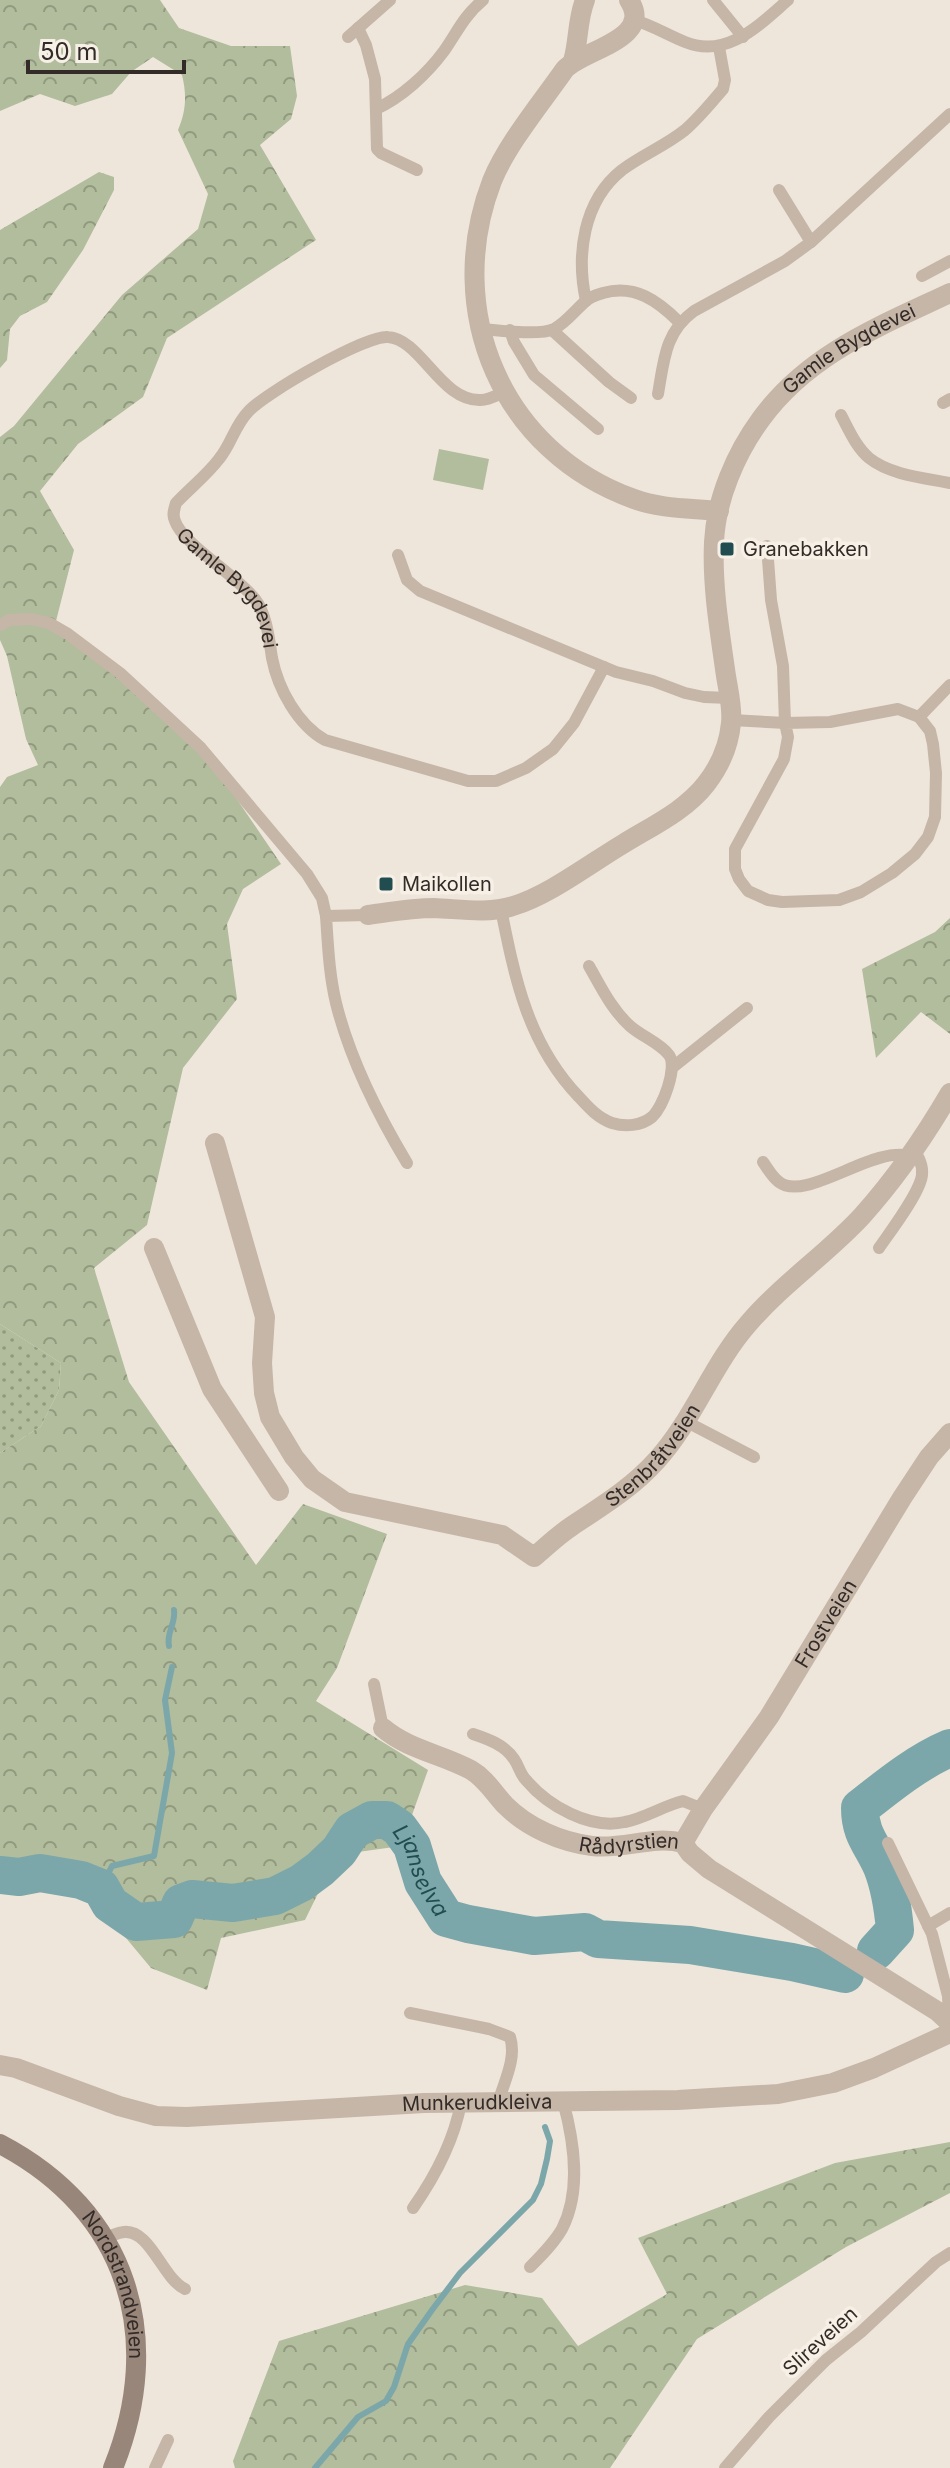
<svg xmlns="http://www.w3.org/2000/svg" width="950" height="2468" font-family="Inter,sans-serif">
<defs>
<pattern id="grass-dots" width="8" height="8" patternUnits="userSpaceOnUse" patternTransform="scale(2)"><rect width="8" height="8" fill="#b1bd9c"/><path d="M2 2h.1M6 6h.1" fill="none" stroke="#919a7f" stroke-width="1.8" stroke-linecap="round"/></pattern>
<pattern id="forest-crowns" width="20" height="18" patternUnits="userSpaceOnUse" patternTransform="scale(2)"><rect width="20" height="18" fill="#b1bd9c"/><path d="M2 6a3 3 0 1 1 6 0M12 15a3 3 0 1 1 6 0" fill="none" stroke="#919a7f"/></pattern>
</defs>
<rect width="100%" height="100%" fill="#efe6db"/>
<polygon fill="url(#grass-dots)" points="0,1324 61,1363 59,1390 41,1426 0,1453"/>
<g fill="url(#forest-crowns)">
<path d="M0,0h160l19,28 52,18h59l7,50 -6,23 -31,26 56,95 -149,98 -24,59 -65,47 -38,47 34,59 -19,75 143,117 83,122 -38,25 -16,35 10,75 -54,69 -36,157 -53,43 35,114 127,183 47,-61 84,30 -50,134 -21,33 112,69 -27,76 -50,7 -24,22 -22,45 -84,18 -14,52 -56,-22 -65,-78 -86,-16v-421l41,-27 18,-36 2,-27 -61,-39v-537l7,-10 31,-12 -12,-26 -19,-83 -7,-16v-203l14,-11 108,-131 76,-66 10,-35 -30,-64c8,-19 9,-35 4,-55l-29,-18 -22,15 -19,22 -37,12 -35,-12 -40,17z"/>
<polygon points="99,172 114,177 114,190 83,250 47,302 20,316 10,329 7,360 0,368 0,230"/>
<polygon points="950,918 950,1034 921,1012 876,1058 862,969 935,932"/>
<polygon points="950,2142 950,2193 846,2247 697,2339 610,2468 235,2468 233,2461 279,2341 465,2285 542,2298 578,2346 667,2294 638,2238 835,2163"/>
</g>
<polygon fill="#b1bd9c" points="439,449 489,459 483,490 433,480"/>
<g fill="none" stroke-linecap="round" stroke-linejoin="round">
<g stroke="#7ca7aa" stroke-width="6">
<path d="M169,1646c-3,-14 7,-22 5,-36"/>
<polyline points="101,1888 112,1866 154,1856 172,1753 165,1700 172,1667"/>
<polyline points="315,2468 358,2417 386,2401 394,2387 408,2344 432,2310 460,2273 533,2200 541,2184 547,2159 550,2141 545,2127"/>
</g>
<g stroke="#7ca7aa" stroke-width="38">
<path id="s1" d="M0,1875l19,2 21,-4 41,7 20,8 9,16 26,18 38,-3 7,-16 11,-4 41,4 42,-7 26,-13 19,-14 19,-18 13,-20 20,-11h15l12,8 13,18 11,36 23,36 22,6 66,12 51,-4 13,7 92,6 102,17 53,12"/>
<path d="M876,1951l19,-21c-2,-22 -5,-43 -13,-63 -10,-23 -22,-32 -22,-59 28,-22 57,-46 90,-60"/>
</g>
<g stroke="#c6b6a8" stroke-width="12">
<polyline points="713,0 743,37"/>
<path d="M634,20c18,5 33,15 51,22 42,17 74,-17 103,-42"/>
<polyline points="358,28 366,45 375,79 377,149 381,153 417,170"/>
<polyline points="348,37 390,0"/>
<path d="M376,109c26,-12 51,-35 68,-58 14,-20 19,-34 39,-51"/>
<polyline points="811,242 950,114"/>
<polyline points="922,276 950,261"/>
<path d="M586,301c-10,-46 -3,-100 36,-131 20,-15 43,-24 63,-40 14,-12 26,-27 38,-41l2,-9 -6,-33"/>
<path d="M480,329c19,1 58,7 74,0 13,-7 22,-20 33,-29 5,-4 10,-5 16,-7 32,-9 55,8 76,29"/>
<polyline points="510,330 514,342 534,375 598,429"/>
<polyline points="552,330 609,382 631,398"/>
<path id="s2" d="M504,392c-7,3 -15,8 -23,8 -40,2 -60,-61 -93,-63 -22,-2 -125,57 -140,75 -13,13 -17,33 -29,47 -12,16 -29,29 -43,44 -2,7 -4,12 -1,18 7,22 62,55 80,78 12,16 14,40 17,59 6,31 26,67 53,82l143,41h28l30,-13 27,-19 21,-26 30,-56"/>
<path d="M658,394c6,-34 7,-62 36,-83l91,-50 26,-19 -32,-52"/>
<polyline points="943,403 950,399"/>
<path d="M841,415c8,15 15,32 28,43 21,17 56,20 81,25"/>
<polyline points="398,555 407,580 420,591 616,672 653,681 685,693 704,697 729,698"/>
<polyline points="0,625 9,620 31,619 49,623 68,634 120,673 201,748 307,874 322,898 326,916"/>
<polyline points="919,717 950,685"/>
<polyline points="731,720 785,723 830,722 898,709 919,717 930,731 933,744 936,773 935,817 928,837 915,854 892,873 861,892 839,900 782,902 768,900 748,891 739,879 735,869 735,849 784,759 788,737 785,723 783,666 771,600 767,546"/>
<path d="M501,909c14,70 27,135 78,188 10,11 19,21 33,26 13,4 29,3 40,-6 11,-10 26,-50 17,-62 -9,-12 -28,-19 -39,-29 -18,-16 -29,-39 -41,-60"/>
<path d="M368,915l-42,1c2,29 3,58 10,87 14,57 41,110 71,160"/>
<polyline points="673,1067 747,1008"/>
<path d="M763,1162c5,7 9,15 16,20 27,21 94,-37 131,-26"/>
<path d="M879,1248c11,-16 41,-55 43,-73 1,-10 -3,-17 -8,-25"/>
<polyline points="685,1421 754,1457"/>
<polyline points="374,1684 383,1728"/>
<path d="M473,1734c15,5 32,11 41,25 5,7 6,15 12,21 22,26 64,50 99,42 20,-4 38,-16 58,-21l20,8"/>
<polyline points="888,1843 932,1934 948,1996 949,2022"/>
<polyline points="928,1926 950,1913"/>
<path d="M410,2013l79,16 21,8c7,21 -6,45 -12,66"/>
<path d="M413,2208c21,-30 41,-68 48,-105"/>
<path d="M105,2239c5,-3 12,-6 19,-7 26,-3 39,47 61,57"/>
<path d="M530,2267c12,-12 24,-24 32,-38 20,-39 12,-88 1,-128"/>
<polyline points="155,2468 168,2440"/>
<polyline points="725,2468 769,2417 826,2360 861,2332 936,2262 950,2253"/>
</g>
<g stroke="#c6b6a8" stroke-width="20">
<path d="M629,0c25,39 -44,49 -64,69 -23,33 -58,75 -73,112 -50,130 10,271 142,318 27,10 57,9 85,12"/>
<path d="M573,61c6,-20 4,-41 12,-61"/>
<path id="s3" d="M368,915c22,-3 44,-7 66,-7 26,1 54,6 79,-2 35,-10 78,-43 110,-62 29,-18 62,-33 83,-60 14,-18 23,-39 25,-61 2,-17 -4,-37 -6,-54 -6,-42 -13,-85 -11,-127 2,-43 22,-89 47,-123 47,-65 119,-93 189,-126"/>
<path id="s4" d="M215,1143l50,174 -3,46 2,30 6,24 24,40 18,22 33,23 157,33 32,22c12,-10 24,-22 38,-31 30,-20 60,-38 85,-66 37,-41 55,-95 91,-136 34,-40 79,-70 114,-108 34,-38 63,-80 88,-123"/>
<polyline points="154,1248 212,1389 279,1491"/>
<path id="s5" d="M383,1728c26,22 59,26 88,42 14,8 23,23 34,35 23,23 56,37 87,41 31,4 61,-11 91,-3l7,10 19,16 228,142 13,12"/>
<path id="s6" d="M683,1843l20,-34 66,-92 133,-219 27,-41 21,-24"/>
<path id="s7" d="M0,2065l16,3 103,38 37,10 31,1 237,-14 254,-3 100,-6 55,-11 41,-15 76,-35"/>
</g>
<path stroke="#99867a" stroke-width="20" id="s8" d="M0,2144c128,67 166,193 113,324"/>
</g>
<g fill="#214d51" stroke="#f7f0e7" stroke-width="3">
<rect x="719" y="541" width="16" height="16" rx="4"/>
<rect x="378" y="876" width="16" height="16" rx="4"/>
</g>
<g text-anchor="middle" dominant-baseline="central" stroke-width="7" stroke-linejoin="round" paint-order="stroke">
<g font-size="20" fill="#332b27" stroke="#f7f0e7">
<text stroke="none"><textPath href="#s3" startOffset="872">Gamle Bygdevei</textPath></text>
<text stroke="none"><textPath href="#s2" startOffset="524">Gamle Bygdevei</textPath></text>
<text stroke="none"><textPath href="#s4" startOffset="754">Stenbråtveien</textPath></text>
<text stroke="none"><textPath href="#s6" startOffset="262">Frostveien</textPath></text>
<text stroke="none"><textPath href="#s5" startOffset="282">Rådyrstien</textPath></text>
<text stroke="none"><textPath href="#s7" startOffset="486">Munkerudkleiva</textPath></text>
<text stroke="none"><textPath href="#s8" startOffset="190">Nordstrandveien</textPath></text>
<text transform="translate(820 2341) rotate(-42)">Slireveien</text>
</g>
<g font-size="20" fill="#332b27" stroke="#f7f0e7" text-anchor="start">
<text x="743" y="549">Granebakken</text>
<text x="402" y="884">Maikollen</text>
</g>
<g font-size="22" font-style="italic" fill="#214d51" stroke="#f7f0e7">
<text stroke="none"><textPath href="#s1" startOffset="508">Ljanselva</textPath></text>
</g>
</g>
<path d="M28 60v12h156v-12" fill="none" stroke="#332b27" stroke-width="4"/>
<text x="40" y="60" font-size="24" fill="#332b27" stroke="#f7f0e7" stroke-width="6" paint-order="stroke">50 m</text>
</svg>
